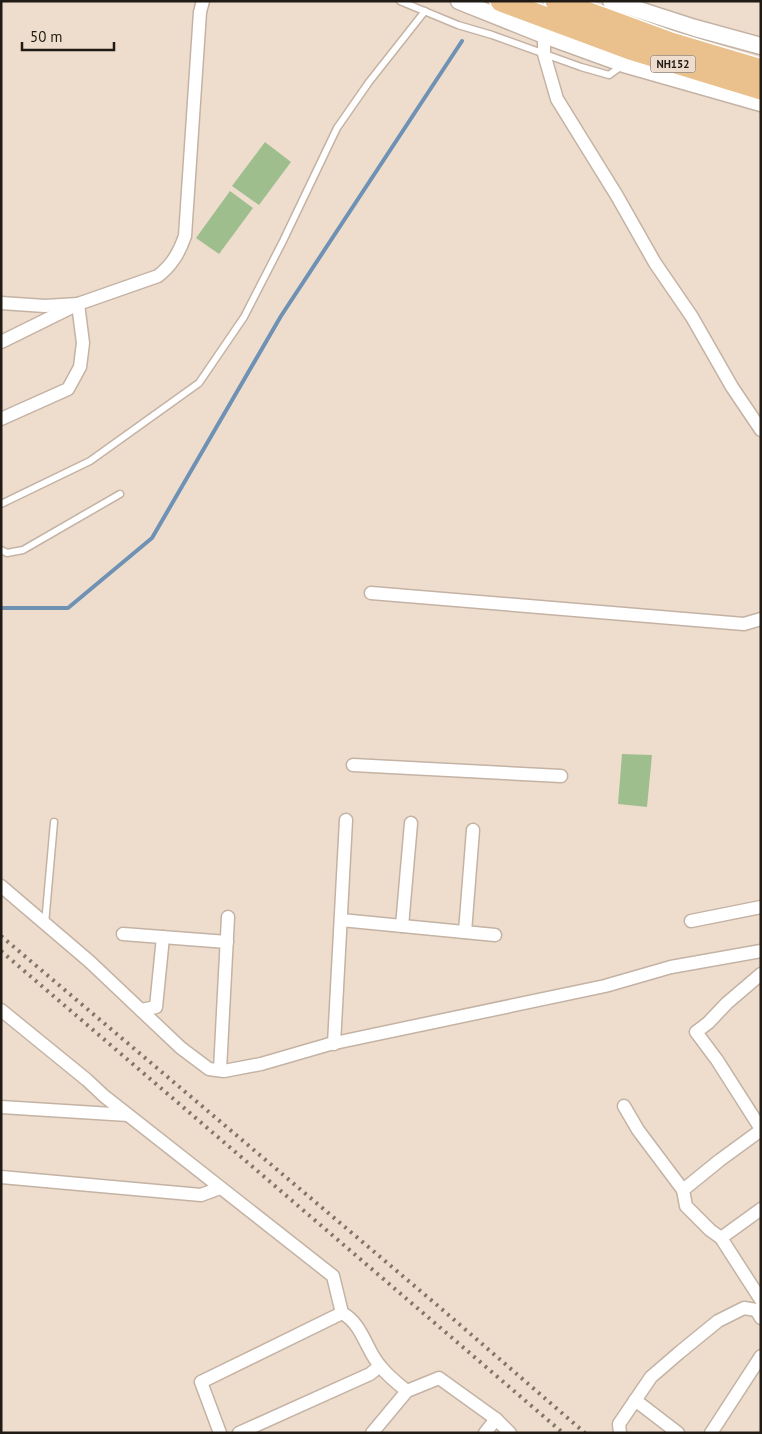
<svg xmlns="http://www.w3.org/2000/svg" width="762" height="1434" font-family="'PT Sans',sans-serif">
<rect width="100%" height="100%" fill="#eeddcd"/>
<g fill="#9fbe8e">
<polygon points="265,142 291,162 259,205 232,186"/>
<polygon points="230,191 253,208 219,254 196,238"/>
<polygon points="622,754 652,755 647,807 618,804"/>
</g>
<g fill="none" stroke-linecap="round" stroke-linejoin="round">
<polyline stroke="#6f92b4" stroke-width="4" points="1,608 68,608 152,538 281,316 462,41"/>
<defs>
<g id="service">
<polyline points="400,1 458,25 492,35 581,67 609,75 623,65"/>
<polyline points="1,504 90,461 199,383 244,317 283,241 337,128 369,82 425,11"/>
<polyline points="1,550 7,553 23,550 120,494"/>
<polyline points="45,924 54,822"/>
</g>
<g id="minor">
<polyline points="547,28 544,35 544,54 557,99 617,196 655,263 692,317 732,387 761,430"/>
<path d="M1,303l44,3 33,-2 80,-28c14,-11 21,-23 27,-40l15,-224 3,-11"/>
<polyline points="1,342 78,304 83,343 80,367 68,389 1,419"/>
<polyline points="371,593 744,624 761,619"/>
<polyline points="353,765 561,776"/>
<polyline points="1,886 89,961 181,1048 209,1069 224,1071 261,1064 330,1044 605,986 671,967 761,951"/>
<polyline points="341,920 495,935"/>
<polyline points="691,921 761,907"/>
<polyline points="402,926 411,823"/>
<polyline points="465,932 473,830"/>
<polyline points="123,934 227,942"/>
<polyline points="761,974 727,1003 708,1023 696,1032 717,1060 761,1129"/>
<polyline points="1,1010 87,1080 104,1096 333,1276 342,1313"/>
<polyline points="141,1010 156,1007 163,937"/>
<polyline points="334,1044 346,820"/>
<polyline points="220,1070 228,917"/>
<polyline points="624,1106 638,1130 683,1190"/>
<polyline points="1,1107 128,1115"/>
<polyline points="761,1130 720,1160 683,1190 686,1206 710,1230 721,1238 761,1300"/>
<polyline points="1,1177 201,1195 220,1188"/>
<polyline points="721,1238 761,1209"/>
<polyline points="635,1400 678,1433"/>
<path d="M220,1433l-19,-51 141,-69c21,11 24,38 39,54 7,9 17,17 26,24"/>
<polyline points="239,1433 370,1374 380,1366"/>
<polyline points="372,1433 407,1391 439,1378 496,1419 510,1433"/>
<polyline points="485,1433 496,1419"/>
<polyline points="620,1433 619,1424 651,1377 680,1352 718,1321 744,1308 756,1310 761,1318"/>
<polyline points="711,1433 761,1356"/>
</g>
<g id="tertiary">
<polyline points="459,1 544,35 624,64 761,103"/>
<polyline points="611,1 695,28 761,46"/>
</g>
<g id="trunk">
<polyline points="501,1 630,49 761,89"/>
<polyline points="556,1 671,43 761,70"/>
</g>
</defs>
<use href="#service" stroke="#c4b3a4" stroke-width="9"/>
<use href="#minor" stroke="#c4b3a4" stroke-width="15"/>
<use href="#tertiary" stroke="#c4b3a4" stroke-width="19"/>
<use href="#trunk" stroke="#fff" stroke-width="24"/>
<use href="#service" stroke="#fff" stroke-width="6"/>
<use href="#minor" stroke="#fff" stroke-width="12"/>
<use href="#tertiary" stroke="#fff" stroke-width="16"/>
<use href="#trunk" stroke="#eac08c" stroke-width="21"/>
<g stroke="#81766b" stroke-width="4" stroke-dasharray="2.5 5" stroke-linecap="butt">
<polyline points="1,936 437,1305 585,1433"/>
<polyline points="1,951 563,1433"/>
</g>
</g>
<g text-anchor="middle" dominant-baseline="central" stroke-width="5" stroke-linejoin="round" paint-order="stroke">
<rect fill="#eeddcd" stroke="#5e554c" stroke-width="1" x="650.5" y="55.5" width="45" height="17" rx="4"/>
<g font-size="11" font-weight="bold" fill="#211b15">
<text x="673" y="64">NH152</text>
</g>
</g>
<rect width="762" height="1434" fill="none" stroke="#211b15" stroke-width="5"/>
<path d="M22 42v8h92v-8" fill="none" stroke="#211b15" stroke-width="2.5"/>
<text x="30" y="42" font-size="15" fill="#211b15" stroke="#eeddcd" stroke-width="4" paint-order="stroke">50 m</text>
</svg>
